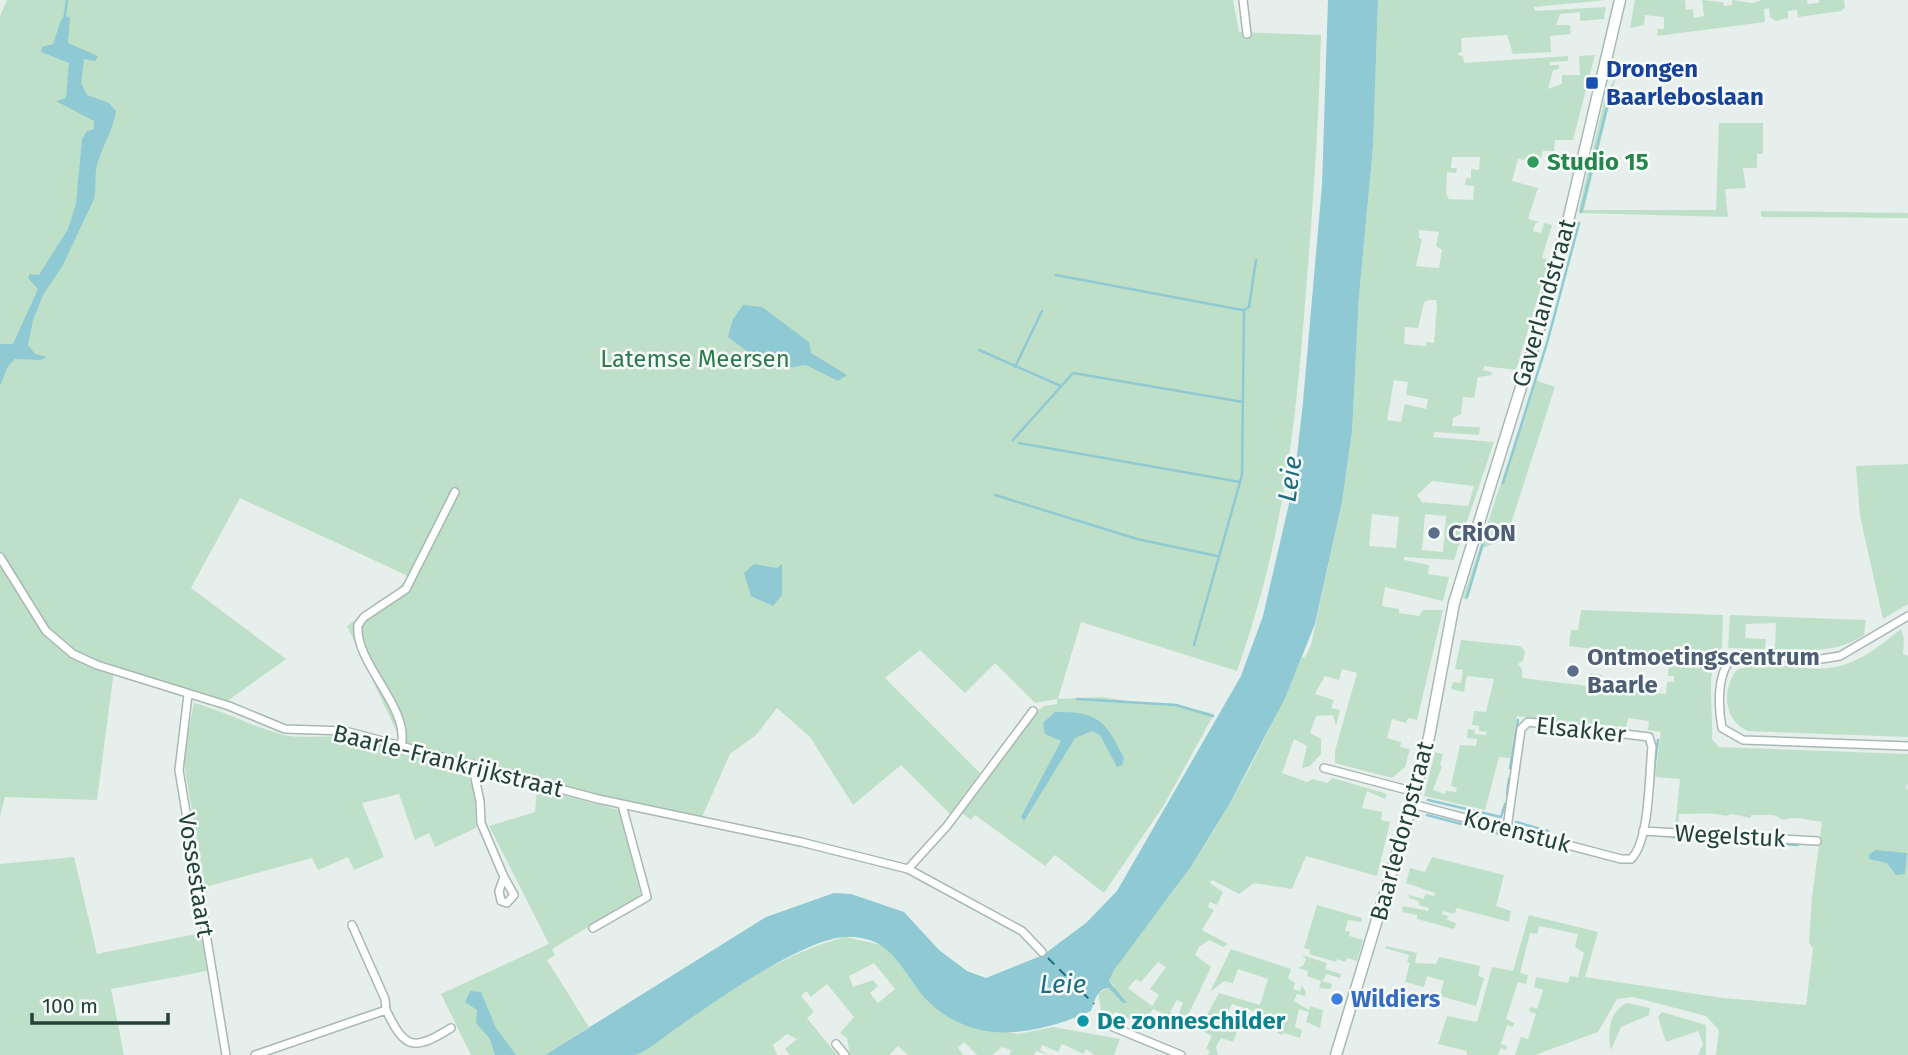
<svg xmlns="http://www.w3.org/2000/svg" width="1908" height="1055" font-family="'Fira Sans',sans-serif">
<rect width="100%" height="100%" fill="#e6efeb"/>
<g fill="#bfe0c8" fill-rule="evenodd">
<path d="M7,0h1226l6,32 82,3c-2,85 -8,170 -15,255 -10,137 -23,251 -69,381l-156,-49 -23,77 44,-2 42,7h32l38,10 -50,91 -60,88 -49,-38 -10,11 -70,-51 -4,5 -9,-7 71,-99 11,-8 13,-2v-5l-22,4 -40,-40 -30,30 -45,-43 -35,28 95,95 -30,41 -49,-49 -48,40 -43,-68 -33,-29 -21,27 -26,19 -28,63 -80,-15 -220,-59 -55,-117 50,-35 11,-15 -168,-78 -49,90 95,71 -57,41v6l-115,-35 -17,129 -92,-3 -5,19v-800z"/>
<path d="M1378,0h229l-73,7 1,4 71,-4 -2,12 -24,2v-9l-20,2 -4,11h14l1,9 -21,2 1,16 -38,2 -6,-19 -46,3 1,13 -5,3 6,3 1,6 104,-7v5l-18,1v3h9v4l-6,1 -5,19 14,-5v-9h18l-1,-19 16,-1 -22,85h-18l-1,11h-11l-3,10 -22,-2 -6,22 26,7 -10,31 11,3 -4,2 -2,7 8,2 3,-10 8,2 -10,33 7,2 -33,110 -32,-4 -1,4 8,2 1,3 -14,2 -4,21 -11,-1 -2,17 -8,4 -1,8 28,1 -1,8 -44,-3 -2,5 61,5 -40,118 -50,-3v3l25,5 -1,9 21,3 -6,24 -58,-14 -3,19 17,3v4l20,3 4,-6h20l-26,110 -9,-2 -2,5 -14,-4 -5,19 14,4 -1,5 10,2 -5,18 -13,11 -57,-15v-12l22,-78 -15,-4 -3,11 -14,-4 -10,18 19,6 -3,8 9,2 -4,16 -3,-11 -17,1 -6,17 11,6v15l-11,12 -8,2 5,-22 -13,-7 -12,34 25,9 6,-3 14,4 6,-5 54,16 -2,5 -18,-8 -5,17 20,4 -1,8 9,2 -13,54 -71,-20 -14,33 -38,-6 -15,11 -27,-14 -2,3 13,9 -6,13 -7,-3 -2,5 6,3 -12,20 26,14 -5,3 -14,-7 -10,7 -4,8 16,12 -29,61 -8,-2 9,-23 -6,-3 -7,12 5,2 -2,4 -20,-9 -11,16 -27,-13 -6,6 -8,-8 -3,-17 11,-5 7,6 -2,-9 -5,-4 5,-11c24,-36 53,-68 77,-104 44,-65 80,-137 111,-209h3l6,-12 31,-143 10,-70 7,-136 14,-149zM1452,157h28l-1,13 -8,-1v9h-5l-1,7 9,1 -1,14 -24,-1 -3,-6 1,-21 9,1 1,-5h-6zM1419,230l20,2 -3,14 6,4 -3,18 -23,-2 6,-27 -3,-1zM1429,300h7l1,4 -3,39 -8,-1v4l-22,-2 1,-17 13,1 6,-26zM1394,380l14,2 -2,13 22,4 -2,10 -21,-5 -4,18 -14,-2zM1432,481l42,5 -6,20 -46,-4 -5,-7zM1372,514l27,3 -3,31 -27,-2zM1425,514l21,2 -3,36 -21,-2zM1158,962l8,5 -16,22 9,6 -7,11 -24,-18 8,-9 5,3z"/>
<polygon points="1635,0 1685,0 1686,10 1693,9 1694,18 1704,16 1702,0 1723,2 1724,6 1732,5 1732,0 1752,3 1762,0 1807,0 1808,4 1819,3 1819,0 1844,0 1845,8 1841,11 1798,17 1797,10 1788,11 1788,18 1776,21 1770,17 1769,8 1764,9 1765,22 1657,36 1658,29 1664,29 1664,17 1645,15 1644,25 1630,28"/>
<polygon points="1616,77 1584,210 1716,210 1719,123 1763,123 1763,154 1757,154 1757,168 1743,168 1746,188 1725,189 1728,217 1578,213 1606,93"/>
<polygon points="1761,211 1908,213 1908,218 1761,217"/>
<polygon points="1535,380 1555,387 1506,539 1483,548 1467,600 1463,598"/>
<polygon points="1908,464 1908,604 1883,619 1860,516 1856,466"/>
<path d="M1581,610l142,5 -1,32c-18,20 -8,65 -10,92l7,8 189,7v30l-3,4 3,1v266h-192l3,-25 -13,-14 -73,-19 -16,2 -19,33 -63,23h-20l6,-18 7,2 8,-25 -7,-3 1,-4 7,2 6,-19 -9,-3 2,-10 32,6 2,-7 8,1 6,-24 -9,-6 3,-13 -39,-8 -2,8 -7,-1 -10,40 8,2 -2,9 -8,-2 -12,37 8,4 -1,4 -6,-2 -6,19 6,2 -1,4 -5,-2 -3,7h-31v-4l-29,-7 9,-28 30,6 15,-55 21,4 16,-56 69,17 -13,45 138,21 83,7 7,-56 -4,-6 3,-46 10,-75c-12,-1 -27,-7 -39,-2l-9,-5h-23v3l-20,-4 -5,2c-16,-4 -32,-2 -47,-2l-1,11 4,3h-7l5,-49 -25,-2 6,-45 -13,-2 1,-9 -21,-3 -2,9 -109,-11 -7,42 -11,-1 -14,53 -61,-14 11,-44 8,2 -3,11 2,1 -9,24 12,4 1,-3 10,1 1,-4 -6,-2 9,-41 16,1 1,-7 -10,-1 1,-9 7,1 -1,4 12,1 1,-3 -8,-1v-5l-7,-1 2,-14 12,1 8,-33 -27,-3 -3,16 -13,-3 2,-7 8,1 2,-13 -8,-1 6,-29 59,6 5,5 -2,10 -5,3 4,5v9l66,8 2,-13 12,2 -2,12 66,7 1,-12h7v-6h-6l1,-17 -100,-13 2,-16h7z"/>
<path d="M1730,615l136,5 -2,15c-28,19 -56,15 -89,14l1,-26 -30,1 -1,14 21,1 -1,10 -37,-1z"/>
<path d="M1901,629l3,9 -1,16 5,2v81l-160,-6c-24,-10 -27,-42 -11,-61 28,-12 63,2 92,-2 28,-3 51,-22 72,-39z"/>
<path d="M194,703c31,8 57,23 86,31 21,6 43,0 65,4 41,6 81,18 121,29l9,29 1,32 -41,19 -6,-14 -14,7 -16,-46 -37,9 22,54 -30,13 -6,-13 -30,13 -6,-12 -107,29 -22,-129z"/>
<polygon points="537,788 619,810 641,895 552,949 555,955 547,960 589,1027 545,1055 471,1055 441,994 549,944 489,826 535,812"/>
<polygon points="74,857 97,954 201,933 207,971 111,989 124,1055 0,1055 0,864"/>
<polygon points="1432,857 1504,875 1496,906 1511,911 1509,922 1457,908 1454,914 1443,911 1442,914 1448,916 1447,920 1456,923 1454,929 1417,919 1417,915 1402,912 1403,906 1428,911 1429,908 1419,905 1419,901 1409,898 1409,895 1424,899 1425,894 1434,896 1435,893 1406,883 1410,868 1425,872"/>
<polygon points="1317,905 1362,918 1361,922 1348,920 1345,931 1350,932 1349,936 1363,940 1357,961 1347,958 1345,962 1337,959 1336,962 1309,954 1310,950 1304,948"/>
<path d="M846,937l35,8 16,12 17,27 46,40 58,10 35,-7 67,12 -6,16h-19l-9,-6 -2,5 -22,-10 -4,8 -16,-7 -2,5 10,5 -14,-4 -2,4h-24l1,-5 -9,-3 -10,8h-15l-13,-13 -6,6 5,7h-55l-10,-9 -9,9h-39l-3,-17 -7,-5 14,-16 -27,-33 -16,13 -5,-6 -5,5 13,16 -7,6 30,37h-47l-5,-6 12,-10 -10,-5 -14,11 4,10h-142c66,-43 134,-99 211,-118zM874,963l21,26 -17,14 -8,-10 8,-7 -5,-6 -20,7 -4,-11z"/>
<polygon points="1386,946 1417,953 1415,963 1436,964 1439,957 1480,966 1478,976 1484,978 1476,1006 1440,996 1444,981 1427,976 1424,987 1405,982 1410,963 1407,962 1409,955 1385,948"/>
<polygon points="1231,949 1291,969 1288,978 1295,983 1293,989 1300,991 1302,985 1306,993 1305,996 1297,994 1294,1001 1309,1010 1310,1006 1323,1010 1320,1028 1306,1022 1309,1012 1299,1009 1295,1027 1302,1030 1300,1038 1284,1033 1282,1035 1277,1033 1280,1020 1232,1004 1223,1024 1238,1029 1233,1042 1221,1038 1216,1047 1218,1055 1208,1055 1210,1051 1206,1049 1212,1036 1199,1029 1219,993 1260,1005 1268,979 1238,969 1233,983 1224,981 1210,992"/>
<polygon points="1302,955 1327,963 1325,969 1341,974 1340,978 1327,974 1322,981 1332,984 1331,989 1319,988 1321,981 1307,976 1308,971 1298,968 1303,966 1306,959"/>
<path d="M1627,1003l23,5 -1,7 -28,12 -10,23c-4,-17 -2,-39 16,-47z"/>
<polygon points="1662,1012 1706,1025 1706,1055 1698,1055 1703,1044 1698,1031 1666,1042 1658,1017"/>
</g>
<g fill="#8ec9d4">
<path d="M1328,0h50l-5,147 -14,149 -7,136 -10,70 -27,122 -30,74 -56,107 -39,63 -76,102 -5,11 18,22h-4l-14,-15c-13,1 -14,13 -18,23 -53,23 -115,37 -162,-9 -27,-27 -34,-67 -83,-65 -43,1 -134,67 -171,92 -12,8 -27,22 -40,26 -15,0 -71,0 -90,0l221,-138 68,-24 17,1 53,18 35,38 28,21 19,7 57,-23 43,-32 31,-32 124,-215 22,-60 31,-134 9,-80 19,-217z"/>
<path d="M66,16l4,2 -2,25 30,13 -3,5 -11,-2 -3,24 6,12 22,8 7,8c-3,19 -14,36 -19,54 -3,11 0,22 -3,34l-32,68 -18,26 -11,27 -5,25 7,9 12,3 -6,3 -26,-1 -7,7 -8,20v-42h13l25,-55 -10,-11 2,-4 9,1 29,-46 8,-25 6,-65 5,-8 7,-2v-8l-38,-20 10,-3 3,-35 -28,-11 1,-5 11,-3 8,-24z"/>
<polygon points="743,305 762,307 809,342 811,353 847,375 838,381 806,365 781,369 768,367 728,337 733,319"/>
<polygon points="754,564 777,568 782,564 782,595 773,606 751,596 744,573"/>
<path d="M1055,712c44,-1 51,10 69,46l-2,7 -5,2 -17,-32 -8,-4 -17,7 -51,83 -3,-4 40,-76 -16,-7 -2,-11z"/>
<polygon points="1908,842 1905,874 1896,875 1887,863 1869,859 1869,855 1875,850 1907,853"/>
<polygon points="470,991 481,992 496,1028 516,1055 495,1055 490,1039 476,1023 477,1010 465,1002"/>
</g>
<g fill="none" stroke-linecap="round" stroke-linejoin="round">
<g stroke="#8ec9d4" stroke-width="2.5">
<polyline points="64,21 67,0"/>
<polyline points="1581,212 1612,87"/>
<polyline points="1056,275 1242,310"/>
<polyline points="979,350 1061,386"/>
<polyline points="1015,367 1042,311"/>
<polyline points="1013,440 1073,373 1243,402"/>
<polyline points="1019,443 1240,482"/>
<polyline points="1503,483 1547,343 1579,223"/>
<polyline points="995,495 1137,539 1217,556"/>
<polyline points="1467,597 1488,526"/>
<polyline points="1194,645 1242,475 1244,310 1249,307 1256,260"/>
<polyline points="1077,699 1176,705 1213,716"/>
<polyline points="1510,768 1518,720"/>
<polyline points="1653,778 1658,740"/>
<polyline points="1507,794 1509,779"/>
<polyline points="1428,800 1501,817 1505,804"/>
<polyline points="1427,815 1530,842"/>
<polyline points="1516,822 1548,831"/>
<polyline points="1672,837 1798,845"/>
</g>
<polyline stroke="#1c6f80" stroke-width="2" stroke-dasharray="9 7" stroke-linecap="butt" points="1048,958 1094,1004"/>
<defs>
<g id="street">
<polyline points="1243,0 1247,34"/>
<polyline points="0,557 46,631 73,654 97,665 229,706 285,729 345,731 598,799 801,842 908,869 1022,931 1042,952"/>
<path d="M1908,616l-68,40 -19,3 -85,-4c-20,14 -18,51 -14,73l21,12 165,6"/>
<polyline points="188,695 179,770 226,1055"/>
<path d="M401,746c10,-38 -47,-83 -43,-121l6,-8 42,-28 49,-97"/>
<polyline points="472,764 480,801 481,823 504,877 499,891 501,901 507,903 514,895 504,877"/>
<polyline points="1324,768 1415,792"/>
<path d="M1412,804l209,55h10c19,-18 18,-85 21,-112l-3,-10 -121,-15 -7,7 -14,99"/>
<polyline points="1643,831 1817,841"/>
<polyline points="908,869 947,826 1033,711"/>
<polyline points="352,925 385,999 386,1010"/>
<polyline points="593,928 647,897 622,805"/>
<polyline points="1103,1018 1113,1027 1181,1055"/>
<polyline points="836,1044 845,1055"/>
<path d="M255,1055l131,-45c19,40 28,41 65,18"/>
</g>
<polyline id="secondary" points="1336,1055 1412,804 1429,737 1454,603 1540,326 1569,217 1620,0"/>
</defs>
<use href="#street" stroke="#a8b8b2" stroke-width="10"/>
<use href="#secondary" stroke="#a4bbb3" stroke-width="13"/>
<use href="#street" stroke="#fff" stroke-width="7"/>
<use href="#secondary" stroke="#fff" stroke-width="10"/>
</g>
<rect fill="#1a4fb4" stroke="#f7fbf9" stroke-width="2.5" x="1585" y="76" width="14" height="14" rx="3.5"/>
<circle fill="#2e9e5b" stroke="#f7fbf9" stroke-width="2.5" cx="1533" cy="162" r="7"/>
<g fill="#5c6f8a" stroke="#f7fbf9" stroke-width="2.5">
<circle cx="1434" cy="533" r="7"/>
<circle cx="1573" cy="671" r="7"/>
</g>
<circle fill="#3f7fe0" stroke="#f7fbf9" stroke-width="2.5" cx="1337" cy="999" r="7"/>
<circle fill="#0f9aa8" stroke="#f7fbf9" stroke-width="2.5" cx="1083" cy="1021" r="7"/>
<g text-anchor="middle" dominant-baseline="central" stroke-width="5" stroke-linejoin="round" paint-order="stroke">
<g font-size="24" font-weight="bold" fill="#164399" stroke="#f7fbf9" text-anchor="start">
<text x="1606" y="69">Drongen<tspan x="1606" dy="28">Baarleboslaan</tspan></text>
</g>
<g font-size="24" font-weight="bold" fill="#27864d" stroke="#f7fbf9" text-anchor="start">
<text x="1547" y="162">Studio 15</text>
</g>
<g font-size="24" fill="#24423a" stroke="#f7fbf9">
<text transform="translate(1544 303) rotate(-74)">Gaverlandstraat</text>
<text transform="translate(1581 730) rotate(6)">Elsakker</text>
<text transform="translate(448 761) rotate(14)">Baarle-Frankrijkstraat</text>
<text transform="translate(1402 831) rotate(-75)">Baarledorpstraat</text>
<text transform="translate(1517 831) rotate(15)">Korenstuk</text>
<text transform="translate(1730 836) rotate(3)">Wegelstuk</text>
<text transform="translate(196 875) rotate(81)">Vossestaart</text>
</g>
<g font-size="24" fill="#2d7a4b" stroke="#f7fbf9">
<text x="695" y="359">Latemse Meersen</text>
</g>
<g font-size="24" font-weight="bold" fill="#4e5e75" stroke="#f7fbf9" text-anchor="start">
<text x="1448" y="533">CRiON</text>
<text x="1587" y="657">Ontmoetingscentrum<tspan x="1587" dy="28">Baarle</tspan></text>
</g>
<g font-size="24" font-weight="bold" fill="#366cbe" stroke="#f7fbf9" text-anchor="start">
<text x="1351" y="999">Wildiers</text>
</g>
<g font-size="24" font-weight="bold" fill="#0d838f" stroke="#f7fbf9" text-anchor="start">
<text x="1097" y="1021">De zonneschilder</text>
</g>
<g font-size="26" font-style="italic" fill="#1c6f80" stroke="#f7fbf9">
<text transform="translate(1290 479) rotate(-82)">Leie</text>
<text x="1063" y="984">Leie</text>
</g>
</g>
<path d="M32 1013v10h136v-10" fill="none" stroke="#24423a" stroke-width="3.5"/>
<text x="42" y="1013" font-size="21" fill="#24423a" stroke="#f7fbf9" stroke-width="5" paint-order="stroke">100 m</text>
</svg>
